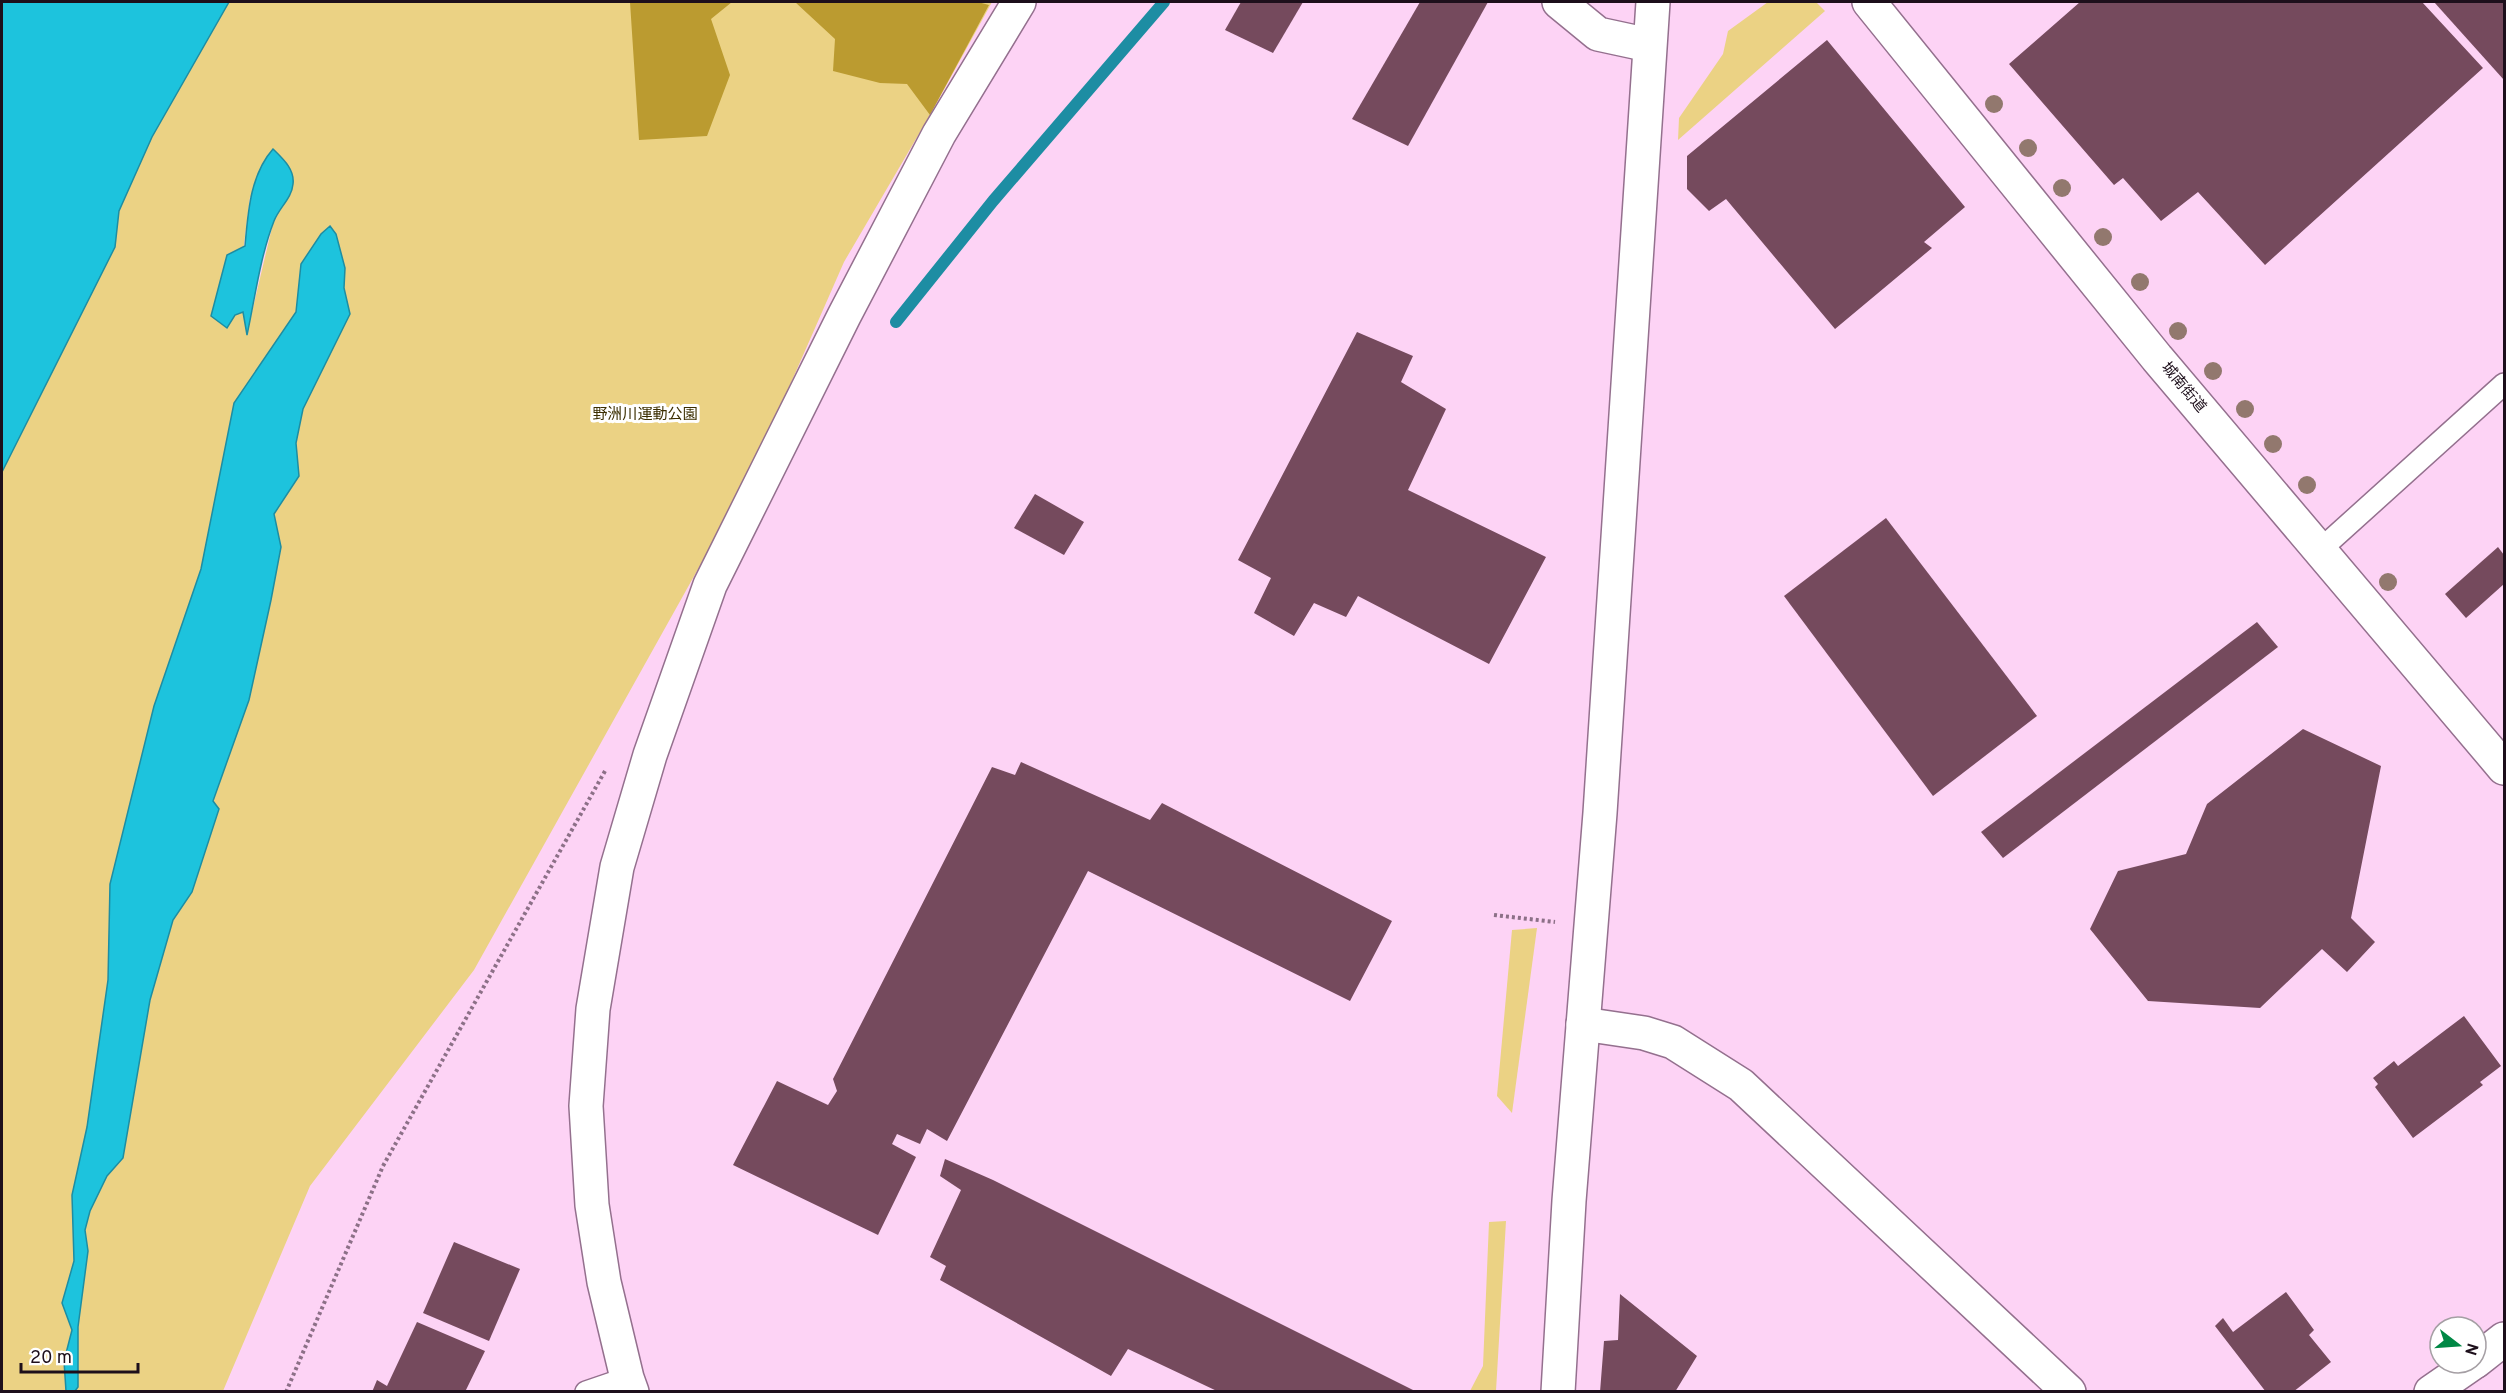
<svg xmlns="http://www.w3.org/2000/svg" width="2506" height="1393" font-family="Overpass,'Noto Sans JP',sans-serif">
<rect width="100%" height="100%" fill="#fdd3f5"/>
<g fill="#ebd284" fill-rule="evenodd">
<path d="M229,2h763l-62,113 -86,147 -94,214 -276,494 -164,216 -87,205h-221v-919l113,-225 4,-36 33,-74zM289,196l-15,23 -27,114 -4,-21 -8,3 15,-118z"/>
<polygon points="1768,2 1816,2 1825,11 1678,140 1679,118 1723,54 1728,31"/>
<polygon points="1537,928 1512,1113 1497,1096 1512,930"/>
<polygon points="1506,1221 1496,1391 1470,1391 1483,1366 1489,1222"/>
</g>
<g fill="#bb9b30">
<polygon points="630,2 732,2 711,19 730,75 707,136 639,140"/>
<polygon points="795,2 978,2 989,5 930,115 907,84 880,83 833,71 835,39"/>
</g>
<g fill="#1dc3dd" stroke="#1d8da3" stroke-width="1.5">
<polygon points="2,2 229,2 152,137 119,211 115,247 2,472"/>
<path d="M273,149c9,9 22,20 20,35 -1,14 -14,24 -19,37 -14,36 -19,77 -27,114l-4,-23 -8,3 -8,13 -16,-12 16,-61 18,-9c3,-33 5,-71 28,-97z"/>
<polygon points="330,226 336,234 345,268 344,288 350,314 303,409 296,443 299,476 274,514 281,547 271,600 249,700 213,801 219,809 192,892 173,920 150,1000 123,1158 107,1176 90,1211 85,1230 88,1251 78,1327 78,1387 75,1391 66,1391 64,1361 72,1330 62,1303 74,1261 72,1195 87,1127 108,980 110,884 154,706 201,569 234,403 296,312 301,264 321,234"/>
</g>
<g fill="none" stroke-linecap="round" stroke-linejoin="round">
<polyline stroke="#1d8da3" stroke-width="12" points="896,322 993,201 1164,2"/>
</g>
<g fill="#754a5d">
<polygon points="1241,2 1303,2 1273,53 1225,30"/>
<polygon points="1420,2 1488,2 1408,146 1352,119"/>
<polygon points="2080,2 2422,2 2483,68 2265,265 2198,192 2161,221 2123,178 2114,185 2009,64"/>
<polygon points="2434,2 2504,2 2504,80"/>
<polygon points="1827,40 1965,207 1924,242 1932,248 1835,329 1726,199 1709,211 1687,189 1687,156"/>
<polygon points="1357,332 1413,356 1401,382 1446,409 1408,490 1546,557 1489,664 1358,596 1346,617 1314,603 1294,636 1254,613 1271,578 1238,560"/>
<polygon points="1035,494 1084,522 1064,555 1014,528"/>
<polygon points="1886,518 2037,716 1933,796 1784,596"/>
<polygon points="2498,547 2504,555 2504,584 2466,618 2445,594"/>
<polygon points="2257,622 2278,647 2003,858 1981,832"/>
<polygon points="2303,729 2381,766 2351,918 2375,942 2347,972 2322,949 2260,1008 2148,1001 2090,929 2118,871 2186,854 2207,804"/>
<polygon points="1021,762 1150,820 1162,803 1392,921 1350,1001 1088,871 947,1141 927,1129 920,1144 897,1134 892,1144 916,1157 878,1235 733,1165 777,1081 828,1105 837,1091 833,1079 992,767 1015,775"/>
<polygon points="2464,1016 2501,1066 2480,1082 2483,1085 2413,1138 2375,1087 2378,1084 2373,1078 2394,1061 2398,1066"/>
<polygon points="945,1159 993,1180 1417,1392 1219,1392 1128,1349 1111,1376 940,1280 946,1266 930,1257 961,1190 940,1176"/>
<polygon points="454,1242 520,1269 489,1341 423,1313"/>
<polygon points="2286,1292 2314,1330 2309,1335 2331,1362 2293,1392 2266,1392 2215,1326 2223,1318 2233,1332"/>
<polygon points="1620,1294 1697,1356 1675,1392 1600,1392 1604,1341 1618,1340"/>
<polygon points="417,1322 485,1351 465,1392 372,1392 377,1380 387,1386"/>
</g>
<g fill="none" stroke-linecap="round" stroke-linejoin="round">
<defs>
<g id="service">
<polyline points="2320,550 2504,384"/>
<polyline points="586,1392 627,1378"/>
</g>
<g id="minor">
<polyline points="1559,2 1598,34 1649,45"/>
<polyline points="632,1392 627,1378 604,1282 592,1205 586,1106 593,1009 617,867 650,755 710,585 844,316 939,134 1019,2"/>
</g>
<g id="tertiary">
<polyline points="1869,2 2157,358 2504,768"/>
<polyline points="1583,1024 1644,1033 1673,1042 1741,1085 2069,1392"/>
<polyline points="1558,1392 1569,1201 1600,813 1653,2"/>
</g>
<g id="secondary">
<polyline points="2476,1361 2504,1339"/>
<polyline points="2431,1392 2473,1363"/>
</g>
</defs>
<use href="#service" stroke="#94708e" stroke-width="24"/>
<use href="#minor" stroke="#94708e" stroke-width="36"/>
<use href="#tertiary" stroke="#94708e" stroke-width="36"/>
<use href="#secondary" stroke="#94708e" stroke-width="36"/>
<g stroke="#8c7087" stroke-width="4" stroke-dasharray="3 3" stroke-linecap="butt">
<polyline points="1494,915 1555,922"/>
<polyline points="286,1392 383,1166 605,771"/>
</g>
<use href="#service" stroke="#fff" stroke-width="21"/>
<use href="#minor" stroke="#fff" stroke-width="33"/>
<use href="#tertiary" stroke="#fff" stroke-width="33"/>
<use href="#secondary" stroke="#fff" stroke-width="33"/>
</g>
<g fill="#92786e">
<circle cx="1994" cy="104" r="9"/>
<circle cx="2028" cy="148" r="9"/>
<circle cx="2062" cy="188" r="9"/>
<circle cx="2103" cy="237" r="9"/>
<circle cx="2140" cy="282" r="9"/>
<circle cx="2178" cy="331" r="9"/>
<circle cx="2213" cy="371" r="9"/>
<circle cx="2245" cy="409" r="9"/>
<circle cx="2273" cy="444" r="9"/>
<circle cx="2307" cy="485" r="9"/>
<circle cx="2388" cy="582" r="9"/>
</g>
<g text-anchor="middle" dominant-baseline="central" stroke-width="6" stroke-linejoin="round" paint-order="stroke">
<g font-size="15" fill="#1d0f1b" stroke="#fff">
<text transform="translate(2183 388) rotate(50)">城南街道</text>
</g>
<g font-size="15" fill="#3b2e00" stroke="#fff">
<text x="645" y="415">野洲川運動公園</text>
</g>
</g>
<rect width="2506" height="1393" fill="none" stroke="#1d0f1b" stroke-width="6"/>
<g transform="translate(2458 1345) rotate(107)"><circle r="28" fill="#ffffff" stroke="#a59fa4" stroke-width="1.5"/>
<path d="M0-4.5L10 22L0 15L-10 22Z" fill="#008845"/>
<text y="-9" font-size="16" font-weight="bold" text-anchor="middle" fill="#1d0f1b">N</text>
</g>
<path d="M21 1363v9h117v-9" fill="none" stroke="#1d0f1b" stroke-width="3"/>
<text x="30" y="1363" font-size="18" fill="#1d0f1b" stroke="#ffffff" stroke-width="4.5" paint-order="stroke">20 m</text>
</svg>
